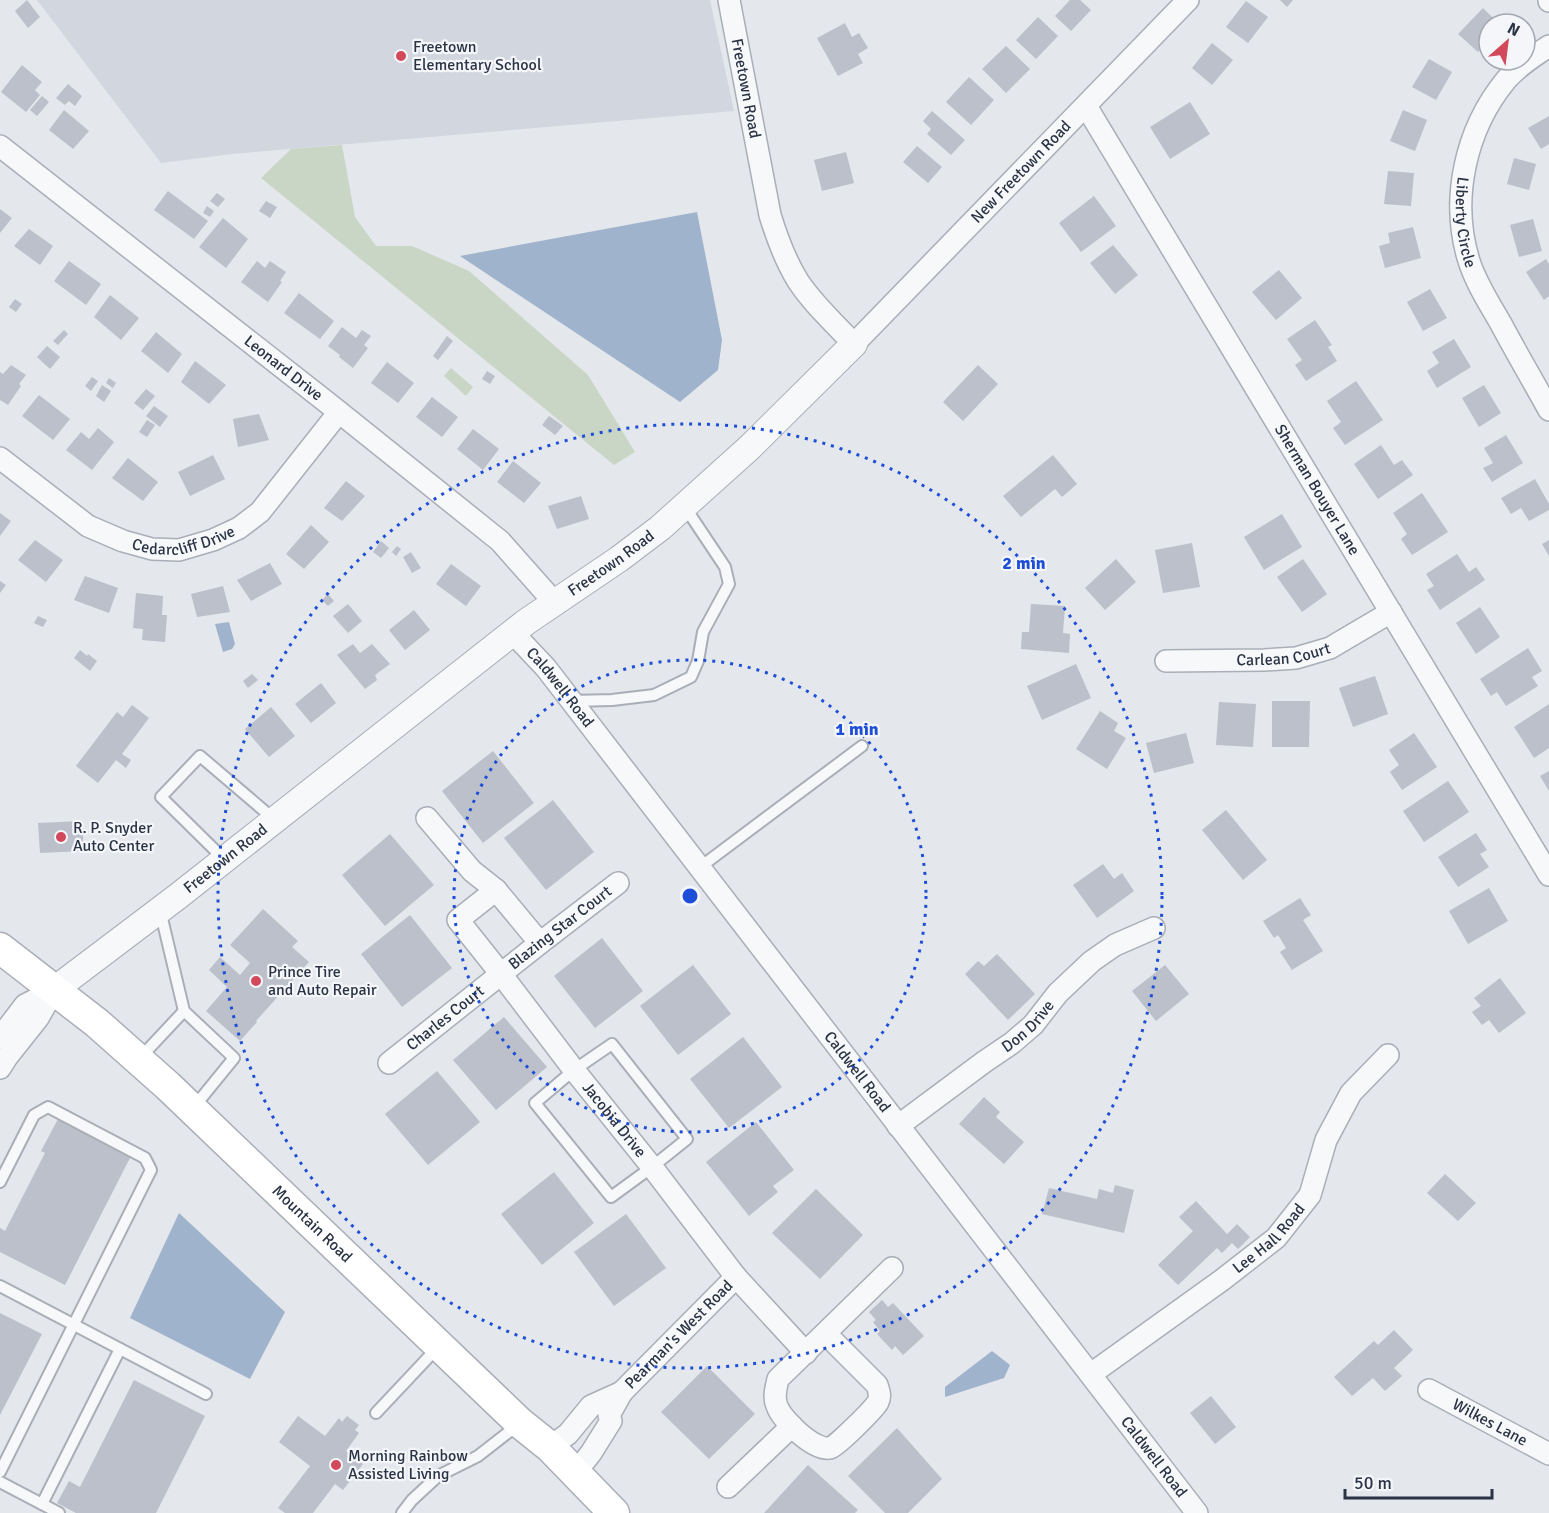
<svg xmlns="http://www.w3.org/2000/svg" width="1549" height="1513" font-family="Signika,sans-serif">
<rect width="100%" height="100%" fill="#e4e7ec"/>
<polygon fill="#d2d6de" points="37,0 710,0 734,111 232,154 161,163"/>
<g fill="#c9d6c5">
<polygon points="342,145 355,217 376,246 412,246 469,271 588,375 635,452 614,465 261,178 291,149"/>
<polygon points="451,368 473,387 466,396 444,376"/>
</g>
<g fill="#9fb4cc">
<polygon points="697,212 722,340 718,370 680,402 460,256"/>
<polygon points="229,622 235,644 232,649 223,652 215,624"/>
<polygon points="179,1213 285,1312 250,1379 130,1318"/>
<polygon points="992,1351 1010,1365 1004,1378 945,1397 945,1387"/>
</g>
<g fill="#bbc0ca">
<polygon points="27,0 40,17 28,28 15,11"/>
<polygon points="1070,0 1080,0 1091,10 1071,31 1055,16"/>
<polygon points="1280,0 1293,0 1287,7"/>
<polygon points="1246,1 1268,17 1248,43 1226,27"/>
<polygon points="1483,8 1499,24 1489,24 1489,41 1478,52 1458,34"/>
<polygon points="1038,17 1058,36 1036,59 1016,40"/>
<polygon points="845,23 852,37 859,33 868,48 858,54 863,63 838,76 817,38"/>
<polygon points="1212,43 1233,60 1212,85 1192,68"/>
<polygon points="1006,46 1030,69 1006,93 982,69"/>
<polygon points="1429,59 1452,72 1436,100 1412,87"/>
<polygon points="22,65 42,82 35,90 40,95 26,112 1,92"/>
<polygon points="969,77 994,100 971,125 946,102"/>
<polygon points="68,84 82,96 75,106 69,101 65,105 56,98"/>
<polygon points="42,96 49,102 37,116 30,110"/>
<polygon points="1190,102 1210,134 1170,159 1150,127"/>
<polygon points="64,110 89,131 73,149 49,130"/>
<polygon points="1403,110 1427,120 1415,151 1390,141"/>
<polygon points="932,111 965,140 951,155 927,134 931,129 923,121"/>
<polygon points="1549,116 1549,144 1541,149 1528,128"/>
<polygon points="917,146 942,167 928,183 903,162"/>
<polygon points="846,152 854,183 822,191 814,160"/>
<polygon points="1514,158 1536,164 1529,190 1507,184"/>
<polygon points="1388,171 1414,173 1411,206 1384,204"/>
<polygon points="168,191 208,221 194,239 154,210"/>
<polygon points="217,193 225,199 218,207 210,201"/>
<polygon points="1094,196 1116,226 1081,252 1059,223"/>
<polygon points="266,201 277,207 270,218 259,211"/>
<polygon points="207,206 214,211 210,217 203,213"/>
<polygon points="0,209 12,218 0,233"/>
<polygon points="223,218 248,239 226,268 199,247"/>
<polygon points="1533,219 1542,251 1519,257 1510,225"/>
<polygon points="1413,227 1421,258 1385,268 1379,246 1390,243 1388,233"/>
<polygon points="29,229 53,246 40,265 14,246"/>
<polygon points="1113,245 1138,275 1115,294 1090,263"/>
<polygon points="1546,259 1549,264 1549,296 1544,300 1526,272"/>
<polygon points="69,261 101,284 86,305 54,281"/>
<polygon points="257,261 265,268 270,261 286,272 280,281 282,282 268,302 241,282"/>
<polygon points="1279,270 1302,298 1276,320 1252,292"/>
<polygon points="1430,289 1447,318 1423,331 1407,302"/>
<polygon points="299,293 334,321 320,339 284,313"/>
<polygon points="110,295 139,318 121,340 94,317"/>
<polygon points="15,299 22,304 16,312 9,307"/>
<polygon points="1315,320 1332,345 1328,347 1337,361 1306,381 1295,365 1302,360 1287,339"/>
<polygon points="342,327 356,338 362,330 371,336 364,345 368,348 353,368 339,357 340,355 328,346"/>
<polygon points="64,330 68,334 58,345 53,341"/>
<polygon points="156,332 182,354 168,373 141,351"/>
<polygon points="447,336 453,341 438,360 433,356"/>
<polygon points="1454,339 1471,367 1437,388 1427,371 1439,363 1432,352"/>
<polygon points="47,346 60,357 50,369 37,357"/>
<polygon points="195,361 226,385 209,404 181,382"/>
<polygon points="387,362 414,383 398,403 371,383"/>
<polygon points="11,365 26,375 19,384 21,386 8,405 0,400 0,372 3,374"/>
<polygon points="978,365 998,384 963,421 943,402"/>
<polygon points="487,371 495,376 490,384 482,379"/>
<polygon points="92,377 98,381 91,391 85,386"/>
<polygon points="109,378 116,383 113,388 106,383"/>
<polygon points="1356,381 1383,420 1345,445 1333,428 1341,422 1327,401"/>
<polygon points="102,385 111,391 104,402 96,396"/>
<polygon points="1484,385 1501,413 1479,427 1462,398"/>
<polygon points="146,389 155,396 143,410 134,403"/>
<polygon points="39,395 70,419 53,440 22,416"/>
<polygon points="432,397 458,417 442,437 416,417"/>
<polygon points="154,406 168,416 160,427 146,416"/>
<polygon points="259,414 269,440 238,447 233,419"/>
<polygon points="549,416 563,426 555,435 542,425"/>
<polygon points="147,420 155,425 147,437 139,432"/>
<polygon points="98,428 114,442 92,470 66,450 81,432 89,439"/>
<polygon points="473,429 499,449 483,470 457,449"/>
<polygon points="1506,435 1523,463 1492,482 1483,468 1493,463 1484,448"/>
<polygon points="1381,445 1394,465 1402,460 1413,475 1378,499 1354,464"/>
<polygon points="213,455 225,479 190,496 178,472"/>
<polygon points="1053,455 1077,484 1062,497 1055,489 1021,517 1003,496"/>
<polygon points="128,458 158,482 143,501 112,478"/>
<polygon points="513,461 541,483 524,503 497,482"/>
<polygon points="1535,479 1549,504 1549,510 1529,521 1521,508 1511,514 1501,498"/>
<polygon points="346,481 365,496 342,521 324,508"/>
<polygon points="1422,493 1448,532 1412,555 1401,539 1407,534 1393,513"/>
<polygon points="581,496 589,519 557,529 548,506"/>
<polygon points="0,513 11,521 0,536"/>
<polygon points="1282,514 1302,547 1264,570 1244,537"/>
<polygon points="311,525 329,542 304,569 286,554"/>
<polygon points="35,540 63,560 46,582 18,560"/>
<polygon points="1549,540 1549,556 1542,544"/>
<polygon points="381,541 389,548 381,558 373,552"/>
<polygon points="1192,543 1200,587 1163,593 1155,550"/>
<polygon points="397,546 401,549 396,556 392,552"/>
<polygon points="411,552 421,568 412,573 403,557"/>
<polygon points="1457,554 1469,572 1476,567 1485,580 1440,610 1427,590 1434,586 1426,574"/>
<polygon points="1116,559 1136,582 1105,610 1085,588"/>
<polygon points="1303,559 1327,594 1302,612 1277,577"/>
<polygon points="270,563 282,584 251,601 237,580"/>
<polygon points="451,564 481,586 466,606 436,584"/>
<polygon points="85,576 118,588 109,613 74,600"/>
<polygon points="0,581 6,585 0,593"/>
<polygon points="223,586 230,612 197,617 191,594"/>
<polygon points="136,593 163,596 162,615 167,615 165,642 142,640 143,629 133,628"/>
<polygon points="328,594 334,601 328,606 322,600"/>
<polygon points="348,604 362,621 348,633 333,616"/>
<polygon points="1031,604 1065,606 1063,633 1070,634 1069,653 1021,649 1022,632 1029,632"/>
<polygon points="1480,607 1500,637 1476,654 1456,623"/>
<polygon points="414,610 430,630 405,650 389,630"/>
<polygon points="38,616 47,620 43,627 34,623"/>
<polygon points="353,644 360,653 372,644 390,664 375,675 377,680 365,689 337,655"/>
<polygon points="1528,648 1542,671 1532,677 1538,686 1506,706 1497,692 1491,696 1480,679"/>
<polygon points="80,650 87,656 88,654 97,661 90,671 74,658"/>
<polygon points="1076,664 1091,698 1042,720 1027,686"/>
<polygon points="252,674 258,680 248,688 243,681"/>
<polygon points="1375,676 1388,714 1353,727 1339,688"/>
<polygon points="321,683 336,703 311,723 295,704"/>
<polygon points="1272,701 1310,701 1309,747 1272,747"/>
<polygon points="1219,702 1256,704 1253,747 1216,745"/>
<polygon points="1549,704 1549,748 1534,758 1514,727"/>
<polygon points="132,705 149,718 122,754 131,760 126,768 116,760 98,783 76,766 117,712 123,717"/>
<polygon points="271,707 295,736 269,757 245,729"/>
<polygon points="1100,711 1118,723 1114,731 1126,738 1107,769 1076,749"/>
<polygon points="1186,733 1194,763 1154,773 1146,743"/>
<polygon points="1414,733 1437,767 1402,790 1390,772 1399,765 1389,750"/>
<polygon points="493,751 534,803 483,843 442,791"/>
<polygon points="1549,771 1549,791 1540,776"/>
<polygon points="1448,781 1469,812 1424,842 1403,811"/>
<polygon points="553,800 594,852 546,890 504,838"/>
<polygon points="1226,810 1267,860 1243,880 1202,830"/>
<polygon points="82,821 84,851 40,853 38,823"/>
<polygon points="1476,833 1487,850 1480,854 1489,867 1458,887 1438,857"/>
<polygon points="390,834 434,885 385,926 342,875"/>
<polygon points="1103,864 1114,879 1122,873 1134,891 1097,918 1073,885"/>
<polygon points="1489,888 1508,921 1468,944 1449,911"/>
<polygon points="1300,898 1311,915 1303,920 1323,951 1292,970 1280,952 1286,948 1278,935 1274,938 1263,921"/>
<polygon points="263,909 298,941 292,947 309,962 256,1021 257,1022 240,1041 206,1011 227,987 209,970 220,957 240,975 250,963 230,945"/>
<polygon points="410,915 452,968 402,1007 361,954"/>
<polygon points="602,938 643,991 595,1028 554,976"/>
<polygon points="997,954 1035,994 1008,1020 965,974 978,961 984,966"/>
<polygon points="693,965 731,1014 678,1055 640,1006"/>
<polygon points="1165,965 1189,994 1156,1021 1132,991"/>
<polygon points="1500,978 1526,1013 1499,1033 1489,1020 1482,1025 1472,1012 1481,1006 1474,998"/>
<polygon points="504,1017 547,1067 496,1110 453,1060"/>
<polygon points="743,1037 782,1087 729,1128 690,1079"/>
<polygon points="437,1071 480,1122 428,1165 385,1114"/>
<polygon points="984,1097 1000,1112 996,1117 1024,1142 1004,1164 959,1124"/>
<polygon points="58,1119 131,1156 65,1285 0,1252 0,1228 5,1231 45,1153 41,1151"/>
<polygon points="756,1122 794,1170 773,1186 778,1192 749,1216 706,1162"/>
<polygon points="554,1172 594,1223 542,1265 501,1214"/>
<polygon points="1445,1174 1476,1203 1458,1221 1427,1193"/>
<polygon points="1115,1185 1134,1190 1124,1233 1042,1214 1049,1188 1097,1199 1099,1189 1113,1193"/>
<polygon points="816,1189 863,1235 820,1279 772,1233"/>
<polygon points="1196,1201 1227,1234 1237,1224 1250,1237 1238,1249 1232,1243 1222,1253 1217,1248 1178,1285 1158,1265 1193,1231 1179,1217"/>
<polygon points="626,1214 666,1268 614,1306 574,1252"/>
<polygon points="882,1300 888,1307 893,1303 924,1336 903,1355 895,1346 892,1350 877,1334 880,1331 873,1322 876,1320 869,1312"/>
<polygon points="0,1313 42,1334 0,1415"/>
<polygon points="1394,1330 1413,1350 1394,1368 1402,1376 1385,1391 1373,1378 1352,1396 1334,1377 1374,1341 1378,1345"/>
<polygon points="707,1366 755,1414 709,1459 661,1412"/>
<polygon points="134,1380 205,1416 156,1513 76,1513 57,1503 69,1481 80,1487"/>
<polygon points="1211,1396 1236,1427 1215,1444 1190,1413"/>
<polygon points="298,1416 325,1436 339,1418 342,1422 347,1416 359,1425 355,1430 359,1433 346,1451 363,1464 343,1490 335,1484 313,1513 285,1513 278,1508 310,1466 279,1442"/>
<polygon points="897,1428 942,1479 908,1513 885,1513 848,1476"/>
<polygon points="808,1465 858,1510 855,1513 764,1513"/>
</g>
<g fill="none" stroke-linecap="round" stroke-linejoin="round">
<defs>
<g id="service">
<polyline points="572,701 612,700 654,695 691,677 698,661 703,632 729,584 725,567 685,507"/>
<polyline points="225,860 161,797 200,756 275,820"/>
<polyline points="699,868 862,746"/>
<polyline points="160,910 184,1011 234,1058 194,1107"/>
<polygon points="612,1044 687,1139 652,1167 611,1197 535,1103 574,1070"/>
<polyline points="139,1059 184,1011"/>
<polyline points="0,1182 34,1115 48,1107 145,1158 151,1170 0,1472"/>
<polyline points="0,1286 206,1394"/>
<polyline points="376,1413 439,1346"/>
<polyline points="0,1482 59,1513"/>
<polyline points="42,1504 120,1349"/>
<polyline points="402,1513 412,1500 438,1476 478,1456 519,1424"/>
</g>
<g id="minor">
<path id="s1" d="M729,0l41,215c7,23 15,45 28,66 15,23 37,43 56,63l334,-344"/>
<polyline points="1549,0 1549,1"/>
<path id="s2" d="M1549,46c-15,10 -31,20 -43,34 -41,50 -56,120 -37,181 7,22 20,42 31,61 16,30 33,59 49,88"/>
<path id="s3" d="M1086,106l463,769"/>
<path id="s4" d="M0,146l329,258 171,137 54,61"/>
<path id="s5" d="M0,458l88,68 35,15 29,8 27,1 34,-10 26,-12 21,-16 79,-100"/>
<path id="s6" d="M513,633l33,35 651,845"/>
<path id="s7" d="M1166,661l98,-1 32,-2 34,-10 61,-36"/>
<polyline points="427,818 472,871 496,890 540,943"/>
<path id="s8" d="M496,890l-38,30 43,54 73,96 78,97 84,110 70,76"/>
<polyline points="0,1038 25,1005 54,990"/>
<path id="s9" d="M389,1063l151,-120 78,-60"/>
<polyline points="0,1068 7,1057 38,1018 54,990"/>
<path id="s10" d="M898,1126l86,-64 28,-19 21,-18 25,-32 34,-32 23,-16 39,-17"/>
<path d="M826,1334l51,51c2,6 4,11 1,17 -4,7 -41,44 -48,46 -16,3 -48,-28 -53,-42 -4,-9 -1,-18 1,-27l114,-111"/>
<path id="s11" d="M1091,1374l131,-94 54,-42 34,-43 16,-55 25,-47 37,-38"/>
<path id="s12" d="M1429,1390l120,64"/>
<polyline points="550,1447 568,1434 591,1406 622,1392"/>
<path id="s13" d="M575,1473l16,-20 20,-32 -2,-6 13,-23 114,-115"/>
<polyline points="728,1487 792,1426"/>
</g>
<g id="tertiary">
<path id="s14" d="M54,990l123,-93 349,-275 93,-63 41,-31 89,-80 105,-104"/>
</g>
<g id="secondary">
<path id="s15" d="M0,948l97,75 71,63 352,337 30,24 64,66"/>
</g>
</defs>
<use href="#service" stroke="#a9aeb7" stroke-width="14"/>
<use href="#minor" stroke="#a9aeb7" stroke-width="24"/>
<use href="#tertiary" stroke="#a9aeb7" stroke-width="28"/>
<use href="#secondary" stroke="#a9aeb7" stroke-width="33"/>
<use href="#service" stroke="#f7f8fa" stroke-width="10"/>
<use href="#minor" stroke="#f7f8fa" stroke-width="21"/>
<use href="#tertiary" stroke="#f7f8fa" stroke-width="26"/>
<use href="#secondary" stroke="#fff" stroke-width="30"/>
</g>
<g fill="none" stroke="#1d4ed8" stroke-width="3" stroke-dasharray="3 6">
<circle cx="690" cy="896" r="236"/>
<circle cx="690" cy="896" r="472"/>
</g>
<g fill="#d1495b" stroke="#f4f6f9" stroke-width="2">
<circle cx="401" cy="56" r="6"/>
<circle cx="61" cy="837" r="6"/>
<circle cx="256" cy="981" r="6"/>
<circle cx="336" cy="1465" r="6"/>
</g>
<g text-anchor="middle" dominant-baseline="central" stroke-width="4.5" stroke-linejoin="round" paint-order="stroke">
<g font-size="16" fill="#2b3445" stroke="#f4f6f9" text-anchor="start">
<text x="413" y="47">Freetown<tspan x="413" dy="18">Elementary School</tspan></text>
<text x="73" y="828">R. P. Snyder<tspan x="73" dy="18">Auto Center</tspan></text>
<text x="268" y="972">Prince Tire<tspan x="268" dy="18">and Auto Repair</tspan></text>
<text x="348" y="1456">Morning Rainbow<tspan x="348" dy="18">Assisted Living</tspan></text>
</g>
<g font-size="16" fill="#2b3445" stroke="#f4f6f9">
<text stroke="none"><textPath href="#s1" startOffset="90">Freetown Road</textPath></text>
<text stroke="none"><textPath href="#s1" startOffset="615">New Freetown Road</textPath></text>
<text stroke="none"><textPath href="#s2" startOffset="208">Liberty Circle</textPath></text>
<text stroke="none"><textPath href="#s4" startOffset="360">Leonard Drive</textPath></text>
<text stroke="none"><textPath href="#s3" startOffset="448">Sherman Bouyer Lane</textPath></text>
<text stroke="none"><textPath href="#s5" startOffset="212">Cedarcliff Drive</textPath></text>
<text stroke="none"><textPath href="#s14" startOffset="702">Freetown Road</textPath></text>
<text stroke="none"><textPath href="#s7" startOffset="118">Carlean Court</textPath></text>
<text stroke="none"><textPath href="#s6" startOffset="72">Caldwell Road</textPath></text>
<text stroke="none"><textPath href="#s14" startOffset="216">Freetown Road</textPath></text>
<text stroke="none"><textPath href="#s9" startOffset="218">Blazing Star Court</textPath></text>
<text stroke="none"><textPath href="#s9" startOffset="72">Charles Court</textPath></text>
<text stroke="none"><textPath href="#s10" startOffset="164">Don Drive</textPath></text>
<text stroke="none"><textPath href="#s6" startOffset="558">Caldwell Road</textPath></text>
<text stroke="none"><textPath href="#s8" startOffset="302">Jacobia Drive</textPath></text>
<text stroke="none"><textPath href="#s15" startOffset="417">Mountain Road</textPath></text>
<text stroke="none"><textPath href="#s11" startOffset="224">Lee Hall Road</textPath></text>
<text stroke="none"><textPath href="#s13" startOffset="177">Pearman's West Road</textPath></text>
<text stroke="none"><textPath href="#s12" startOffset="69">Wilkes Lane</textPath></text>
<text stroke="none"><textPath href="#s6" startOffset="1044">Caldwell Road</textPath></text>
</g>
</g>
<circle cx="690" cy="896" r="9" fill="#1d4ed8" stroke="#f4f6f9" stroke-width="3"/>
<g font-size="18" text-anchor="middle" font-weight="bold" fill="#1d4ed8" stroke="#f4f6f9" stroke-width="4.5" stroke-linejoin="round" paint-order="stroke">
<text x="1024" y="569">2 min</text>
<text x="857" y="735">1 min</text>
</g>
<g transform="translate(1507 42) rotate(28)"><circle r="28" fill="#f4f6f9" stroke="#a4a8b1" stroke-width="1.5"/>
<path d="M0-4.5L10 22L0 15L-10 22Z" fill="#d1495b"/>
<text y="-9" font-size="16" font-weight="bold" text-anchor="middle" fill="#2b3445">N</text>
</g>
<path d="M1345 1489v9h147v-9" fill="none" stroke="#2b3445" stroke-width="3"/>
<text x="1354" y="1489" font-size="18" fill="#2b3445" stroke="#f4f6f9" stroke-width="4.5" paint-order="stroke">50 m</text>
</svg>
